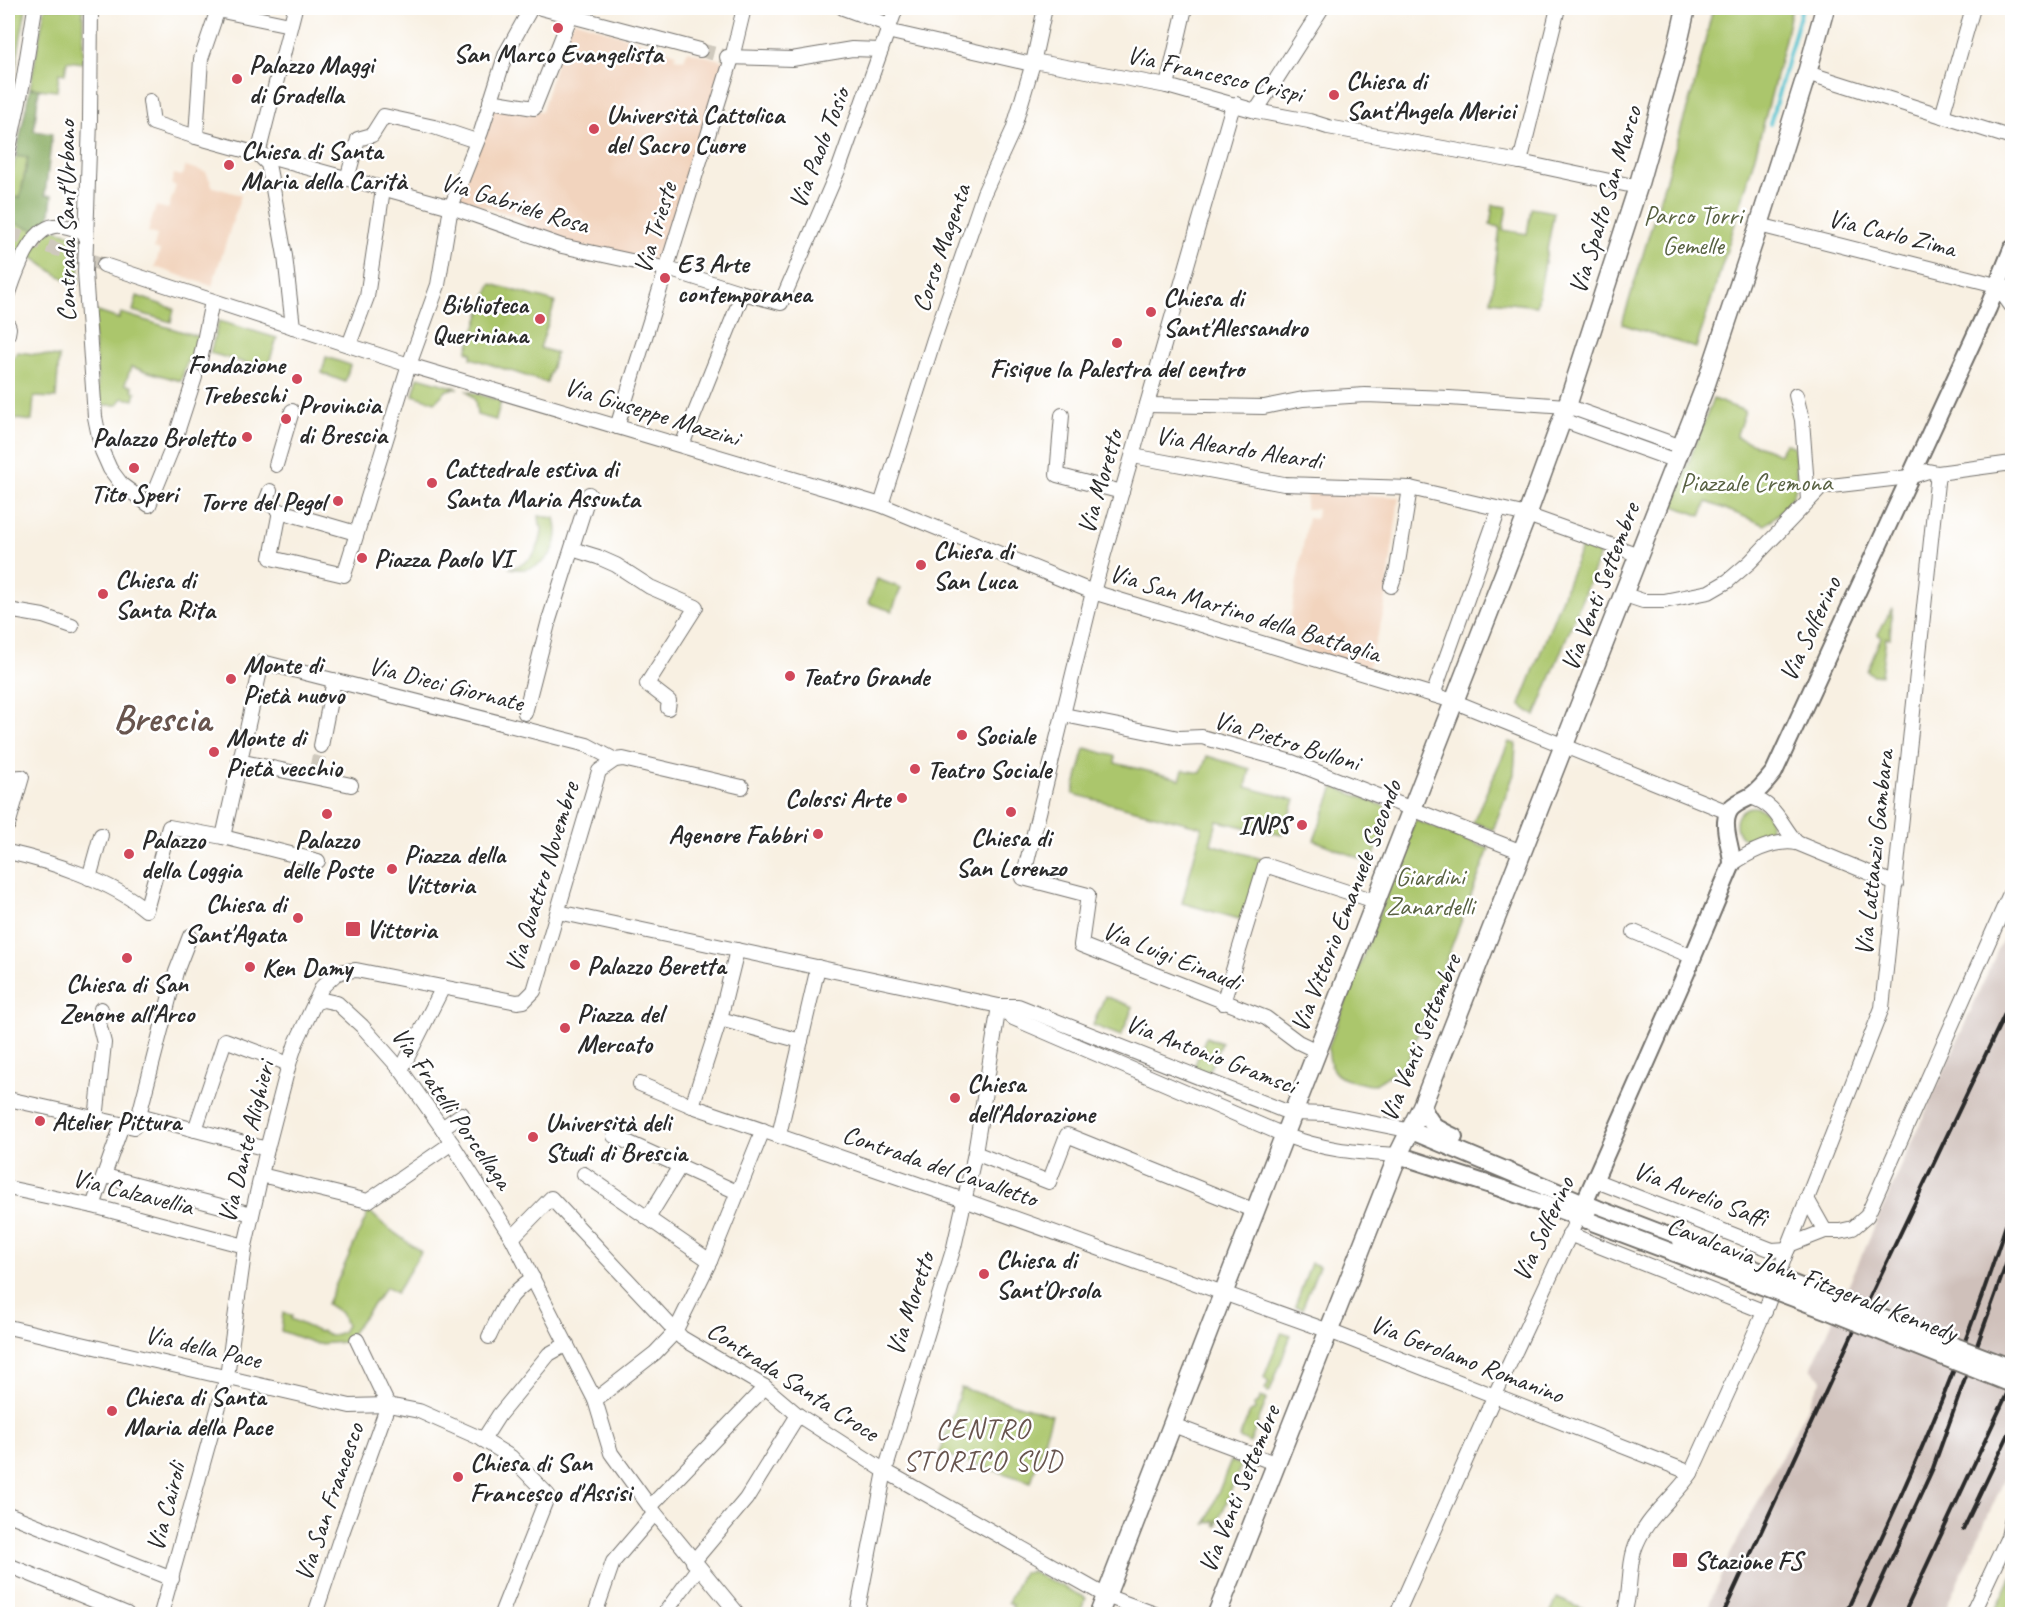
<svg xmlns="http://www.w3.org/2000/svg" width="2020" height="1622" font-family="Caveat,sans-serif">
<rect width="100%" height="100%" fill="#fff"/>
<filter id="ink" filterUnits="userSpaceOnUse"><feTurbulence type="fractalNoise" baseFrequency=".0167" numOctaves="2"/><feDisplacementMap in="SourceGraphic" scale="12" xChannelSelector="R" yChannelSelector="G"/><feConvolveMatrix kernelMatrix="1 2 1 2 8 2 1 2 1" color-interpolation-filters="sRGB"/></filter>
<filter id="wash" filterUnits="userSpaceOnUse"><feTurbulence type="fractalNoise" baseFrequency=".008" numOctaves="4" result="noise"/><feDisplacementMap in="SourceGraphic" scale="24" xChannelSelector="R" yChannelSelector="G"/><feGaussianBlur stdDeviation="1.35" result="paint"/><feColorMatrix in="noise" values="0 0 0 0 0 0 0 0 0 0 0 0 0 0 0 0 0 1.4 0 .05"/><feComposite in="paint" operator="in"/></filter>
<g filter="url(#wash)">
<rect width="100%" height="100%" fill="#f8f0e2"/>
<g fill="#f2d4be">
<polygon points="574,20 676,53 675,58 684,60 687,51 725,61 662,266 564,242 530,229 519,217 458,198 492,105 542,111 562,41"/>
<polygon points="185,166 206,172 213,187 241,195 212,286 155,267 160,250 154,248 157,235 148,232 156,206 168,209 176,186 171,184 174,174 182,176"/>
<polygon points="1307,491 1399,497 1384,612 1367,671 1293,647 1297,633 1288,631 1308,518 1316,519 1317,509 1305,509"/>
</g>
<polygon fill="#cfc0ba" points="2012,918 2012,1463 1943,1614 1705,1614 1729,1557 1822,1379 1811,1369"/>
<g fill="#abc66c" stroke="#6b784c" stroke-width="1.5">
<polygon points="8,8 26,8 8,109"/>
<polygon points="45,8 83,8 83,63 67,61 65,74 59,73 57,91 30,88"/>
<path d="M1713,8h79c-25,115 -60,228 -96,340l-74,-24 74,-245z"/>
<polygon points="16,156 28,158 20,198 12,197 36,230 8,285 8,190"/>
<polygon points="1493,205 1507,207 1503,230 1527,234 1531,208 1554,212 1537,306 1491,301 1500,227 1490,225"/>
<path d="M53,229l27,8 -1,47c-18,-4 -33,-18 -49,-28l13,-22z"/>
<polygon points="491,284 555,302 540,348 556,353 547,383 471,358 472,353 467,351"/>
<polygon points="137,296 174,309 171,322 133,311"/>
<polygon points="92,310 119,319 121,313 200,337 195,359 188,358 181,381 131,367 125,384 133,387 132,391 136,392 134,400 123,398 117,405 99,405"/>
<polygon points="219,321 277,338 267,369 210,353"/>
<polygon points="17,352 59,357 56,398 34,397 32,421 8,418 8,366"/>
<polygon points="326,357 350,365 345,382 322,373"/>
<polygon points="418,377 457,388 458,388 447,390 435,402 413,395"/>
<polygon points="467,391 501,401 496,420 477,415 475,400"/>
<path d="M1713,399l32,12 -9,26 44,17 5,-11 9,4c5,43 6,49 -29,78l-58,-23 -6,14 -29,-11z"/>
<path d="M539,516l16,2c8,32 -12,57 -46,50 22,-3 33,-21 33,-41l-2,-1z"/>
<polygon points="1582,546 1600,554 1535,716 1520,705"/>
<polygon points="877,579 901,588 892,611 868,603"/>
<polygon points="1892,608 1890,638 1886,637 1881,675 1873,675 1867,671 1881,637 1878,634"/>
<polygon points="1509,742 1516,744 1514,774 1493,830 1473,822"/>
<polygon points="1085,748 1115,756 1115,763 1180,779 1183,770 1201,773 1207,756 1250,769 1246,787 1295,800 1282,835 1217,821 1211,844 1262,859 1243,920 1182,903 1202,827 1073,794"/>
<polygon points="1334,787 1392,809 1371,863 1314,840"/>
<circle cx="1753" cy="824" r="17"/>
<path d="M1415,820l74,29 -82,213c-5,4 -29,22 -35,23 -6,0 -13,-3 -19,-4 -21,-4 -23,-13 -25,-33z"/>
<polygon points="1105,996 1133,1007 1121,1036 1093,1025"/>
<polygon points="1206,1037 1221,1043 1208,1074 1194,1067"/>
<polygon points="369,1211 384,1225 421,1252 396,1293 386,1287 345,1342 317,1344 281,1331 283,1313 292,1316 291,1319 319,1332 321,1331 332,1336 342,1332 346,1325 341,1313 327,1304"/>
<polygon points="1311,1263 1319,1266 1302,1309 1295,1306"/>
<polygon points="1282,1332 1291,1335 1270,1391 1268,1392 1265,1389 1269,1383 1264,1377"/>
<polygon points="961,1388 1052,1415 1031,1482 940,1453"/>
<polygon points="1260,1397 1267,1399 1250,1443 1239,1438 1250,1412 1255,1410 1254,1405 1259,1402"/>
<polygon points="1231,1461 1241,1465 1217,1526 1215,1525 1217,1520 1214,1522 1213,1520 1211,1522 1208,1521 1205,1525"/>
<polygon points="1030,1571 1086,1598 1079,1614 1018,1614 1011,1611 1013,1605 1008,1602 1023,1572 1028,1573"/>
<polygon points="2012,1576 2012,1614 1994,1614"/>
<polygon points="1557,1598 1595,1614 1550,1614"/>
</g>
<polygon fill="#88ab60" stroke="#5a6b46" stroke-width="1.5" points="30,88 39,89 34,131 52,134 45,195 52,196 49,222 36,230 14,223 11,197 20,198 28,158 16,156"/>
<g fill="none" stroke-linecap="round" stroke-linejoin="round">
<polyline stroke="#59c5d2" stroke-width="4" points="1770,124 1802,8"/>
</g>
</g>
<g filter="url(#ink)">
<g fill="none" stroke-linecap="round" stroke-linejoin="round">
<g stroke="#cfc9bd" stroke-width="14" stroke-dasharray="14 7" stroke-linecap="butt">
<polyline points="700,50 727,57"/>
<polyline points="8,233 104,265"/>
<polyline points="316,770 321,746"/>
</g>
<defs>
<g id="minor">
<polyline points="91,8 90,120 85,272 95,417 102,451 110,469 122,485 149,505 171,451 195,377"/>
<polyline points="541,8 700,50"/>
<polyline points="843,8 889,25"/>
<polyline points="887,31 1027,63 1039,62 1167,86 1256,111 1309,121 1328,127 1520,162 1638,187"/>
<polyline points="727,57 792,59 852,49 881,50"/>
<polyline points="1807,73 2012,138"/>
<polyline points="1167,86 1185,8"/>
<polyline points="150,101 153,123 196,137 451,207 562,246 668,269 743,293 781,303 839,168 896,8"/>
<polyline points="490,101 534,108 571,15"/>
<polyline points="1236,104 1231,112 1093,592 1023,878 1088,895 1081,945 1266,1018 1298,1042 1317,1051"/>
<polyline points="1256,111 1322,8"/>
<polyline points="1942,116 1973,8"/>
<polyline points="196,137 201,59 217,12 222,11 290,25"/>
<polyline points="8,153 23,82 35,8"/>
<polyline points="258,154 295,8"/>
<polyline points="259,155 268,164 273,189 285,256 293,327"/>
<polyline points="1520,162 1558,8"/>
<polyline points="347,179 358,139 372,135 384,116 434,127 476,141"/>
<polyline points="1759,225 2012,289"/>
<polyline points="104,265 409,365 881,505 1093,592 1453,701 1728,812"/>
<polyline points="1997,286 2012,307"/>
<path d="M8,296c7,-20 21,-66 46,-70 12,-1 21,3 32,7"/>
<polyline points="8,325 9,328 8,334"/>
<polyline points="349,345 367,297 383,189"/>
<polyline points="200,361 212,301"/>
<polyline points="1796,395 1802,420 1808,500"/>
<polyline points="1147,405 1264,407 1303,399 1365,395 1449,398 1567,406 1682,447"/>
<polyline points="1062,415 1057,475 1122,492"/>
<polyline points="1562,420 1676,461"/>
<polyline points="617,427 732,58 744,8"/>
<polyline points="682,445 743,293"/>
<polyline points="1133,456 1284,484 1410,488 1527,515 1639,555"/>
<polyline points="276,465 292,411"/>
<polyline points="270,491 266,501 280,511 356,533"/>
<polyline points="881,505 934,339 984,193 1013,130 1033,63 1045,8"/>
<polyline points="280,511 271,558 344,575 409,365 438,285 451,207 481,132 506,53 531,8"/>
<polyline points="572,549 598,557 616,565 650,587 696,607 647,684 669,701 668,708"/>
<polyline points="1391,586 1397,569 1410,488"/>
<polyline points="1625,595 1643,601 1664,601 1709,592 1728,581 1750,562 1822,487 1909,477 1928,471 1938,473 2012,463"/>
<polyline points="8,610 43,616 72,626"/>
<polyline points="1433,695 1499,509"/>
<polyline points="525,713 549,620 589,494"/>
<polyline points="1064,715 1179,738 1202,737 1292,762 1522,852"/>
<polyline points="321,746 334,680"/>
<polyline points="239,761 351,785"/>
<polyline points="8,778 22,777 8,825"/>
<path d="M1750,797c28,8 29,26 47,46"/>
<polyline points="223,837 262,662 587,745 615,760"/>
<path d="M8,852c44,10 103,29 138,58l23,-83 54,10 95,24"/>
<path d="M1732,864c18,-12 43,-25 65,-21l99,41"/>
<polyline points="89,878 101,835"/>
<polyline points="558,912 999,1006 1018,1006 1282,1110 1293,1113 1327,1114 1412,1131"/>
<polyline points="1634,932 1693,957"/>
<polyline points="314,1003 323,1000 337,1003 362,1026 401,1070 442,1128 512,1238 595,1400 611,1453 650,1507 738,1614"/>
<polyline points="1223,1003 1265,865 1375,901"/>
<path d="M999,1006l14,12 271,117c43,16 71,17 114,20"/>
<polyline points="720,1019 801,1041"/>
<polyline points="401,1070 443,987"/>
<polyline points="640,1084 692,1106 964,1200 1329,1331 1691,1473"/>
<polyline points="8,1099 134,1127 139,1115 267,1149"/>
<polyline points="692,1106 720,1019 737,950"/>
<polyline points="139,1115 176,972 190,936"/>
<polyline points="96,1120 104,1043 99,1023 101,1009"/>
<polyline points="442,1128 462,1114"/>
<polyline points="195,1130 225,1040 289,1064"/>
<polyline points="779,1135 818,967"/>
<polyline points="614,1136 737,1192"/>
<polyline points="975,1153 1049,1182 1067,1135 1255,1211"/>
<polyline points="584,1174 710,1261"/>
<polyline points="261,1175 368,1201 452,1143"/>
<polyline points="105,1176 252,1214"/>
<polyline points="1594,1180 1772,1250 1788,1249"/>
<polyline points="8,1188 93,1206 245,1246"/>
<polyline points="1807,1199 1825,1231"/>
<polyline points="93,1206 122,1125"/>
<polyline points="648,1218 680,1166"/>
<polyline points="1569,1234 1765,1312"/>
<polyline points="512,1238 551,1198 682,1338 765,1387 798,1415 885,1471 1106,1596 1155,1614"/>
<polyline points="1789,1245 1825,1231 1840,1231 1853,1228 1867,1216 2012,889"/>
<polyline points="8,1327 350,1406 388,1405 419,1411 480,1438 511,1457 548,1495 501,1614"/>
<path d="M489,1337c13,-27 18,-42 44,-59"/>
<polyline points="357,1340 388,1405"/>
<polyline points="595,1400 655,1353 675,1332 710,1261 763,1130"/>
<polyline points="1173,1425 1277,1464"/>
<polyline points="483,1440 499,1415 549,1354 567,1344"/>
<polyline points="650,1507 765,1387"/>
<polyline points="8,1514 172,1579"/>
<polyline points="693,1562 746,1499 798,1415"/>
<polyline points="8,1565 127,1614"/>
<polyline points="161,1614 227,1377 245,1246 267,1149 289,1064 296,1043 322,987 336,974 344,971 356,970 517,1002 524,1001 534,991 599,771 615,760 623,759 742,787"/>
<polyline points="315,1614 342,1533 388,1405"/>
<polyline points="595,1614 613,1562 655,1513"/>
<polyline points="664,1614 698,1568"/>
<polyline points="857,1614 885,1471 954,1247 975,1153 999,1006"/>
<polyline points="1397,1614 1494,1397 1578,1217"/>
<path d="M1624,1614c7,-20 4,-43 10,-63 10,-33 39,-51 57,-78l76,-167 22,-61 93,-237 56,-535"/>
<polyline points="1972,1614 2008,1537 2012,1518"/>
</g>
<g id="tertiary">
<path d="M1422,1106c9,20 13,22 32,31"/>
<polyline points="1412,1131 1598,1209 1681,1241"/>
<polyline points="1398,1155 1500,1188 1587,1220"/>
<path d="M1578,1217l108,-244 46,-109c0,-14 -7,-28 -6,-42 1,-17 13,-19 25,-26 9,-6 16,-15 23,-24l214,-464 24,-59"/>
</g>
<g id="secondary">
<polyline points="1099,1614 1293,1113 1527,515 1567,406 1638,187 1677,48 1686,8"/>
<polyline points="1217,1614 1398,1155 1422,1106 1706,384 1759,225 1807,73 1825,8"/>
</g>
</defs>
<use href="#minor" stroke="#73706b" stroke-width="16"/>
<use href="#tertiary" stroke="#73706b" stroke-width="20"/>
<use href="#secondary" stroke="#73706b" stroke-width="21"/>
<use href="#minor" stroke="#fff" stroke-width="14"/>
<use href="#tertiary" stroke="#fff" stroke-width="16"/>
<use href="#secondary" stroke="#fff" stroke-width="18"/>
<g stroke="#2b2b2b" stroke-width="4">
<polyline points="1963,1530 2012,1427"/>
<polyline points="1723,1614 1851,1337 2012,999"/>
<path d="M1845,1614c65,-132 123,-267 167,-408"/>
<polyline points="1866,1614 1933,1468 2012,1248"/>
<polyline points="1904,1614 2012,1383"/>
</g>
<defs>
<g id="tertiary-bridge">
<polyline points="1592,1222 1831,1312 2012,1384"/>
<polyline points="1681,1241 2012,1368"/>
</g>
</defs>
<use href="#tertiary-bridge" stroke="#73706b" stroke-width="20" stroke-linecap="butt"/>
<use href="#tertiary-bridge" stroke="#fff" stroke-width="16"/>
</g>
</g>
<g fill="#d1495b" stroke="#fff" stroke-width="2">
<circle cx="558" cy="28" r="6"/>
<circle cx="237" cy="79" r="6"/>
<circle cx="1334" cy="95" r="6"/>
<circle cx="594" cy="129" r="6"/>
<circle cx="229" cy="165" r="6"/>
<circle cx="665" cy="278" r="6"/>
<circle cx="1151" cy="312" r="6"/>
<circle cx="540" cy="319" r="6"/>
<circle cx="1117" cy="343" r="6"/>
<circle cx="297" cy="379" r="6"/>
<circle cx="286" cy="419" r="6"/>
<circle cx="247" cy="437" r="6"/>
<circle cx="134" cy="468" r="6"/>
<circle cx="432" cy="483" r="6"/>
<circle cx="338" cy="501" r="6"/>
<circle cx="362" cy="558" r="6"/>
<circle cx="921" cy="565" r="6"/>
<circle cx="103" cy="594" r="6"/>
<circle cx="790" cy="676" r="6"/>
<circle cx="231" cy="679" r="6"/>
<circle cx="962" cy="735" r="6"/>
<circle cx="214" cy="752" r="6"/>
<circle cx="915" cy="769" r="6"/>
<circle cx="902" cy="798" r="6"/>
<circle cx="1011" cy="812" r="6"/>
<circle cx="327" cy="814" r="6"/>
<circle cx="1302" cy="825" r="6"/>
<circle cx="818" cy="834" r="6"/>
<circle cx="129" cy="854" r="6"/>
<circle cx="392" cy="869" r="6"/>
<circle cx="298" cy="918" r="6"/>
<rect x="345" y="921" width="16" height="16" rx="3"/>
<circle cx="127" cy="958" r="6"/>
<circle cx="575" cy="965" r="6"/>
<circle cx="250" cy="967" r="6"/>
<circle cx="565" cy="1028" r="6"/>
<circle cx="955" cy="1098" r="6"/>
<circle cx="40" cy="1121" r="6"/>
<circle cx="533" cy="1137" r="6"/>
<circle cx="984" cy="1274" r="6"/>
<circle cx="112" cy="1411" r="6"/>
<circle cx="458" cy="1477" r="6"/>
<rect x="1672" y="1552" width="16" height="16" rx="3"/>
</g>
<g text-anchor="middle" dominant-baseline="central" stroke-width="5" stroke-linejoin="round" paint-order="stroke">
<g font-size="26" font-weight="bold" fill="#2b2b2b" stroke="#fff" text-anchor="start">
<text x="558" y="53" text-anchor="middle">San Marco Evangelista</text>
<text x="249" y="64">Palazzo Maggi<tspan x="249" dy="30">di Gradella</tspan></text>
<text x="1346" y="80">Chiesa di<tspan x="1346" dy="30">Sant'Angela Merici</tspan></text>
<text x="606" y="114">Università Cattolica<tspan x="606" dy="30">del Sacro Cuore</tspan></text>
<text x="241" y="150">Chiesa di Santa<tspan x="241" dy="30">Maria della Carità</tspan></text>
<text x="677" y="263">E3 Arte<tspan x="677" dy="30">contemporanea</tspan></text>
<text x="1163" y="297">Chiesa di<tspan x="1163" dy="30">Sant'Alessandro</tspan></text>
<text x="528" y="304" text-anchor="end">Biblioteca<tspan x="528" dy="30">Queriniana</tspan></text>
<text x="285" y="364" text-anchor="end">Fondazione<tspan x="285" dy="30">Trebeschi</tspan></text>
<text x="1117" y="368" text-anchor="middle">Fisique la Palestra del centro</text>
<text x="298" y="404">Provincia<tspan x="298" dy="30">di Brescia</tspan></text>
<text x="235" y="437" text-anchor="end">Palazzo Broletto</text>
<text x="444" y="468">Cattedrale estiva di<tspan x="444" dy="30">Santa Maria Assunta</tspan></text>
<text x="134" y="493" text-anchor="middle">Tito Speri</text>
<text x="326" y="501" text-anchor="end">Torre del Pegol</text>
<text x="933" y="550">Chiesa di<tspan x="933" dy="30">San Luca</tspan></text>
<text x="374" y="558">Piazza Paolo VI</text>
<text x="115" y="579">Chiesa di<tspan x="115" dy="30">Santa Rita</tspan></text>
<text x="243" y="664">Monte di<tspan x="243" dy="30">Pietà nuovo</tspan></text>
<text x="802" y="676">Teatro Grande</text>
<text x="974" y="735">Sociale</text>
<text x="226" y="737">Monte di<tspan x="226" dy="30">Pietà vecchio</tspan></text>
<text x="927" y="769">Teatro Sociale</text>
<text x="890" y="798" text-anchor="end">Colossi Arte</text>
<text x="1290" y="825" text-anchor="end">INPS</text>
<text x="806" y="834" text-anchor="end">Agenore Fabbri</text>
<text x="1011" y="837" text-anchor="middle">Chiesa di<tspan x="1011" dy="30">San Lorenzo</tspan></text>
<text x="141" y="839">Palazzo<tspan x="141" dy="30">della Loggia</tspan></text>
<text x="327" y="839" text-anchor="middle">Palazzo<tspan x="327" dy="30">delle Poste</tspan></text>
<text x="404" y="854">Piazza della<tspan x="404" dy="30">Vittoria</tspan></text>
<text x="286" y="903" text-anchor="end">Chiesa di<tspan x="286" dy="30">Sant'Agata</tspan></text>
<text x="366" y="929">Vittoria</text>
<text x="587" y="965">Palazzo Beretta</text>
<text x="262" y="967">Ken Damy</text>
<text x="127" y="983" text-anchor="middle">Chiesa di San<tspan x="127" dy="30">Zenone all'Arco</tspan></text>
<text x="577" y="1013">Piazza del<tspan x="577" dy="30">Mercato</tspan></text>
<text x="967" y="1083">Chiesa<tspan x="967" dy="30">dell'Adorazione</tspan></text>
<text x="52" y="1121">Atelier Pittura</text>
<text x="545" y="1122">Università deli<tspan x="545" dy="30">Studi di Brescia</tspan></text>
<text x="996" y="1259">Chiesa di<tspan x="996" dy="30">Sant'Orsola</tspan></text>
<text x="124" y="1396">Chiesa di Santa<tspan x="124" dy="30">Maria della Pace</tspan></text>
<text x="470" y="1462">Chiesa di San<tspan x="470" dy="30">Francesco d'Assisi</tspan></text>
<text x="1694" y="1560">Stazione FS</text>
</g>
<g font-size="26" fill="#2b2b2b" stroke="#fff">
<text transform="translate(1215 74) rotate(13)">Via Francesco Crispi</text>
<text transform="translate(819 148) rotate(-69)">Via Paolo Tosio</text>
<text transform="translate(1605 200) rotate(-73)">Via Spalto San Marco</text>
<text transform="translate(515 203) rotate(17)">Via Gabriele Rosa</text>
<text transform="translate(66 221) rotate(-90)">Contrada Sant'Urbano</text>
<text transform="translate(655 228) rotate(-73)">Via Trieste</text>
<text transform="translate(1892 233) rotate(14)">Via Carlo Zima</text>
<text transform="translate(941 248) rotate(-71)">Corso Magenta</text>
<text transform="translate(652 412) rotate(17)">Via Giuseppe Mazzini</text>
<text transform="translate(1239 448) rotate(9)">Via Aleardo Aleardi</text>
<text transform="translate(1100 482) rotate(-74)">Via Moretto</text>
<text transform="translate(1600 587) rotate(-69)">Via Venti Settembre</text>
<text transform="translate(1245 613) rotate(17)">Via San Martino della Battaglia</text>
<text transform="translate(1810 629) rotate(-65)">Via Solferino</text>
<text transform="translate(446 684) rotate(14)">Via Dieci Giornate</text>
<text transform="translate(1287 741) rotate(17)">Via Pietro Bulloni</text>
<text transform="translate(1874 853) rotate(-84)">Via Lattanzio Gambara</text>
<text transform="translate(542 877) rotate(-73)">Via Quattro Novembre</text>
<text transform="translate(1346 906) rotate(-69)">Via Vittorio Emanuele Secondo</text>
<text transform="translate(1172 956) rotate(22)">Via Luigi Einaudi</text>
<text transform="translate(1420 1038) rotate(-68)">Via Venti Settembre</text>
<text transform="translate(1211 1054) rotate(21)">Via Antonio Gramsci</text>
<text transform="translate(452 1108) rotate(55)">Via Fratelli Porcellaga</text>
<text transform="translate(246 1142) rotate(-76)">Via Dante Alighieri</text>
<text transform="translate(940 1166) rotate(19)">Contrada del Cavalletto</text>
<text transform="translate(133 1192) rotate(14)">Via Calzavellia</text>
<text transform="translate(1700 1194) rotate(21)">Via Aurelio Saffi</text>
<text transform="translate(1543 1229) rotate(-65)">Via Solferino</text>
<text transform="translate(1812 1279) rotate(21)">Cavalcavia John Fitzgerald Kennedy</text>
<text transform="translate(910 1304) rotate(-72)">Via Moretto</text>
<text transform="translate(203 1347) rotate(13)">Via della Pace</text>
<text transform="translate(1467 1359) rotate(21)">Via Gerolamo Romanino</text>
<text transform="translate(793 1381) rotate(33)">Contrada Santa Croce</text>
<text transform="translate(1239 1489) rotate(-68)">Via Venti Settembre</text>
<text transform="translate(329 1502) rotate(-71)">Via San Francesco</text>
<text transform="translate(166 1507) rotate(-75)">Via Cairoli</text>
</g>
<g font-size="26" fill="#586142" stroke="#fff">
<text x="1693" y="215">Parco Torri<tspan x="1693" dy="30">Gemelle</tspan></text>
<text x="1756" y="482">Piazzale Cremona</text>
<text x="1430" y="876">Giardini<tspan x="1430" dy="30">Zanardelli</tspan></text>
</g>
<g font-size="28" letter-spacing="1.5" fill="#68554e" stroke="#fff">
<text x="983" y="1428">CENTRO<tspan x="983" dy="32">STORICO SUD</tspan></text>
</g>
<g font-size="38" font-weight="bold" fill="#68554e" stroke="#fff">
<text x="162" y="718">Brescia</text>
</g>
</g>
<rect width="2020" height="1622" fill="none" stroke="#fff" stroke-width="30"/>
</svg>
